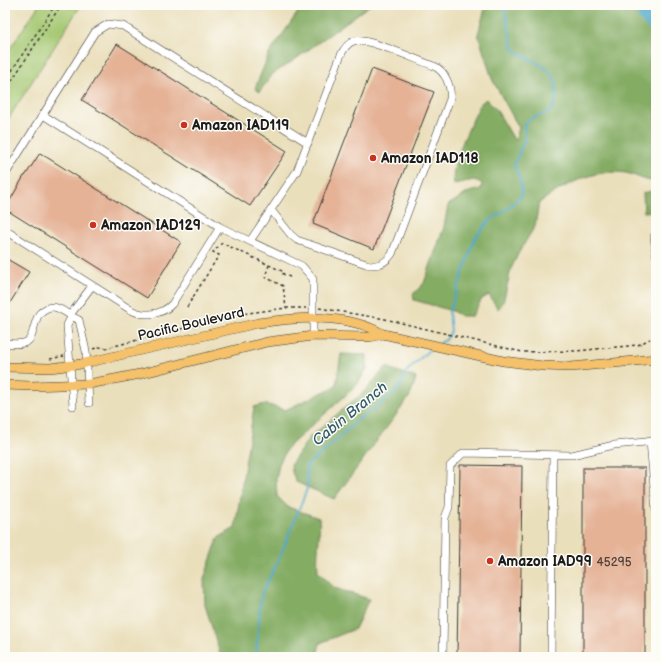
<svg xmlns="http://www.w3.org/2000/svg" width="661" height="662" font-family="'Balsamiq Sans',sans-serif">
<rect width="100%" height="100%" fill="#fdfcf7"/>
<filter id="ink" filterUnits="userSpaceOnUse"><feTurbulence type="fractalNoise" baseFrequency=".025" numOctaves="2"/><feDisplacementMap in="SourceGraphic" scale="8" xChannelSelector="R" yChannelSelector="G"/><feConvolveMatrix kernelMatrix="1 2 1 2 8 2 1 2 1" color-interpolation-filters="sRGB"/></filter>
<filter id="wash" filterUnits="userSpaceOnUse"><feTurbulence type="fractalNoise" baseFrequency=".012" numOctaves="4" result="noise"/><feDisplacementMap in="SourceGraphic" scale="16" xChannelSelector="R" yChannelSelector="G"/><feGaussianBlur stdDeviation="0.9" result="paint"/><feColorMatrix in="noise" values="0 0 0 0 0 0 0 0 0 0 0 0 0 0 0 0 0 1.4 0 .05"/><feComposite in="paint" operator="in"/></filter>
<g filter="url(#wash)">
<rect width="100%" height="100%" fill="#eadfbb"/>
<polygon fill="#a5c872" stroke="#607247" points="39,5 81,5 5,124 5,56"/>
<g fill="#84ac64" stroke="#506440">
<polygon points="301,5 370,5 293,61 274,73 259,92 255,88 269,54 298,12"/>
<path d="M486,5h170v176c-11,1 -20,-6 -30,-8 -32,-5 -62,12 -87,30l-4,23 -17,28 -7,15 -8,34 -5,6 -9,-14 -7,4 -10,17h-11l-9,-5 -38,-11 -1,-6 11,-11 20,-56 4,-22 21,-13 12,-3 1,-6 -8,-3 -20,4c-5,-20 18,-61 26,-80l6,-5 10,10 19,32 4,-13 -27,-49 -14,-45z"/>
<polygon points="656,190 656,211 644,212 643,193"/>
<path d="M341,354l26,1v14l-11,17 -69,62 -8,16 -3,16 1,16 11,11 31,11c2,19 -3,34 -1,54l17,16 34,11 -14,30 -35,14 -3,14h-96l-16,-52 -1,-26 14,-41 17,-10 19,-121 11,-3 20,6 51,-24z"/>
<polygon points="386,367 416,378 410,396 334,499 296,482 292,472 291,464 310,437 366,390"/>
</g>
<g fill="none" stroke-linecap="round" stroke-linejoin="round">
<g stroke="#4da7cb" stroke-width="2">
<path d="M440,343l6,-3 5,-9 -2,-18 26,-75 14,-17 18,-12 15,-14 -2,-16 -6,-14 11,-27 -1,-13c11,-13 17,-7 26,-14 5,-4 5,-9 6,-14 4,-32 -23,-33 -43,-48l-9,-44"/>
<polyline points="256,657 261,595 279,559 307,489 307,465 329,447 354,423 390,397 400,387 405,373 431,348"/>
</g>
<polyline stroke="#4da7cb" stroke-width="13" points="640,5 645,17 656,28"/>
</g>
<g id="blocks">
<g fill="#e5b296">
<polygon points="117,44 287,151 250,206 82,100"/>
<polygon points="372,69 434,92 374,249 313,224"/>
<polygon points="40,153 181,242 147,298 5,209 24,176 25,176"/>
<polygon points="7,259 29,272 5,311 5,261"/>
<polygon points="460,465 522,466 520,657 457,657"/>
<rect x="583" y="468" width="62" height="189"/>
</g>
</g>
</g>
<g filter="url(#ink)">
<use href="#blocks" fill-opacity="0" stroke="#3b3934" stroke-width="1"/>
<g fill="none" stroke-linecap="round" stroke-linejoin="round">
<defs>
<g id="minor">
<polyline points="43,115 220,227 302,266 313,279 313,336"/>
<polyline points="5,175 95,32 108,24 123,26 308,143"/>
<path d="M5,230l126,80c13,7 31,5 41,-6l48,-77"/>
<polyline points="656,235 654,236 656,254"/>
<path d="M250,241l47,-70 43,-114c3,-7 7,-14 14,-16 13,-4 65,20 80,25 11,5 18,21 16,33l-58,155c-7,10 -15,13 -26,10l-69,-24 -6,-5 -20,-25"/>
<polyline points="70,315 92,286"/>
<polyline points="71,317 67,325 73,406"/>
<path d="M5,343c34,4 23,-8 34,-29 16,-16 25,0 40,6l7,31 3,52"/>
<polyline points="650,441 656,510"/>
<polyline points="443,657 445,518 449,507 450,466 463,453 572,455 614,445 656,441"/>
<polyline points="551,657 553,455"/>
</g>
<g id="major">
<path d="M5,367l45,1 31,-4 177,-41c39,-6 89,-10 125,11l120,27 40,5 28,1 85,-8"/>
<polyline points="5,385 31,386 89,384 140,374 267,342 313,336 370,337 383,334"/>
</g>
</defs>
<use href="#minor" stroke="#3b3934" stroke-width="8"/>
<use href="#major" stroke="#3b3934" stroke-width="10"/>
<g stroke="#3b3934" stroke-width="1.5" stroke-dasharray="3 3" stroke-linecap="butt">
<polyline points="5,81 55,5"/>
<polyline points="5,91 61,5"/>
<polyline points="269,265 265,277 283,286 286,308"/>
<polyline points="187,307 219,255 213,252 222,243 284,272 283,274 292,278"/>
<polyline points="319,308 385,319 522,352 576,351 638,345 650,339"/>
<polyline points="93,349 99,347 106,348 241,314 286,308 306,308"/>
<polyline points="50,359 64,356"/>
</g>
<use href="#minor" stroke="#fff" stroke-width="7"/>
<use href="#major" stroke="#f5c16b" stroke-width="9"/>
</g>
</g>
<g fill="#c8321e" stroke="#fdfcf7" stroke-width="1.5">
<circle cx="184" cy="125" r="4"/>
<circle cx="373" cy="158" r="4"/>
<circle cx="93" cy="225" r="4"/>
<circle cx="490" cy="561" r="4"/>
</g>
<g text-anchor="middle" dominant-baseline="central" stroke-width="3" stroke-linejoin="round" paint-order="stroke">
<g font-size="12" fill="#4e423a">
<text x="614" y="562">45295</text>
</g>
<g font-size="14" font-weight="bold" fill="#1c1c1c" stroke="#fdfcf7" text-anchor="start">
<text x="192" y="125">Amazon IAD119</text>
<text x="381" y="158">Amazon IAD118</text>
<text x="101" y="225">Amazon IAD129</text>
<text x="498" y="561">Amazon IAD99</text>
</g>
<g font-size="14" fill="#1c1c1c" stroke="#fdfcf7">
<text transform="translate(191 324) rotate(-13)">Pacific Boulevard</text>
</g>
<g font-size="15" font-style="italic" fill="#325b6b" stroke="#fdfcf7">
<text transform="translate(350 414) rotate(-39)">Cabin Branch</text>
</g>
</g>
<rect width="661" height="662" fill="none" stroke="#fdfcf7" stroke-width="20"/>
</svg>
